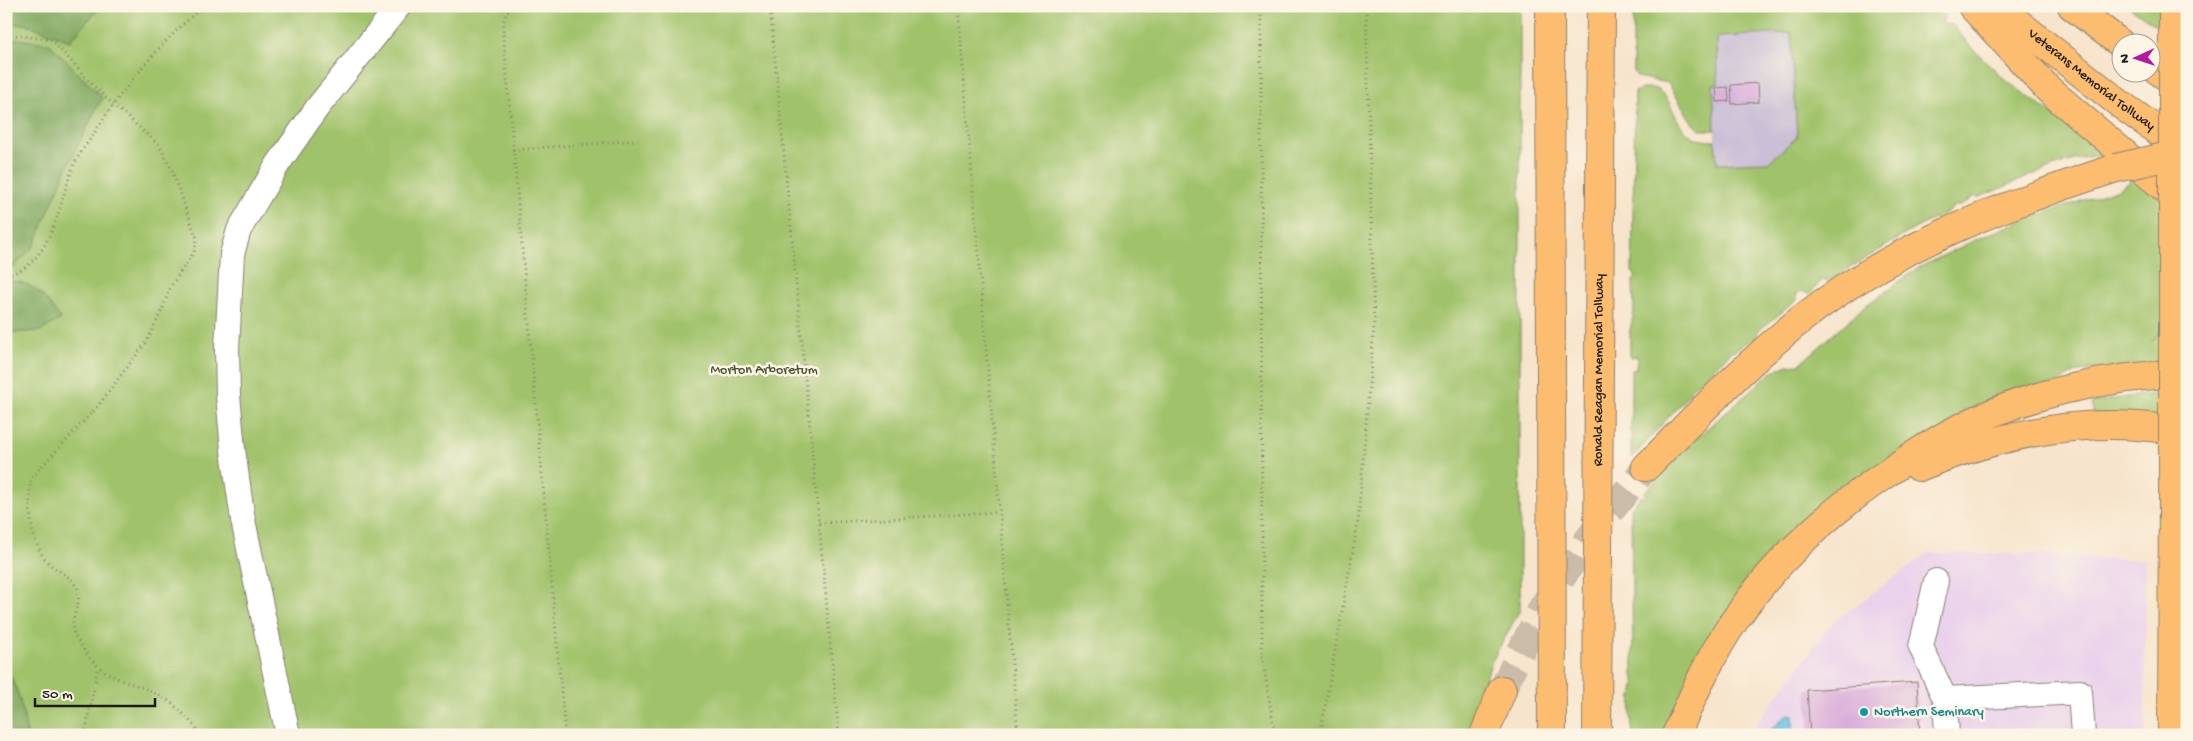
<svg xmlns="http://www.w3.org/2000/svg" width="2193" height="741" font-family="'Gochi Hand',sans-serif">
<rect width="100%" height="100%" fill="#fcf5e5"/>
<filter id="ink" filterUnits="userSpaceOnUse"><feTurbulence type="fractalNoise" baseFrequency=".02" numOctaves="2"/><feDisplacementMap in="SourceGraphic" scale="10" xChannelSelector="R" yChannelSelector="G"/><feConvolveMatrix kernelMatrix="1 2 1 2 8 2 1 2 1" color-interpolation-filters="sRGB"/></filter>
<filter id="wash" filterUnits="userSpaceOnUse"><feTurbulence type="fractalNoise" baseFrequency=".0096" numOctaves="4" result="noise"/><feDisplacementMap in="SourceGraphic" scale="20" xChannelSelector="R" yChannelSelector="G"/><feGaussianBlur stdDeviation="1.12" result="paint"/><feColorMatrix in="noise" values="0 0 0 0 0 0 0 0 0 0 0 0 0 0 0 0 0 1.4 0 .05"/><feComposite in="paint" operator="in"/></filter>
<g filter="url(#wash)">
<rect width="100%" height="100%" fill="#f7e4cc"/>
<polygon fill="#ead1ec" points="1928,553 2025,554 2145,560 2145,735 1748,735 1832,623"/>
<polygon fill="#cabfd6" points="1791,33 1797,137 1769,162 1716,164 1713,84 1717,83 1716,37"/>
<g fill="#a0c26b" stroke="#5e6f44">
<polygon points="6,6 1520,6 1520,610 1492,661 1466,735 6,735"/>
<path d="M1633,6h304l8,10 -3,5 4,4 6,-1 18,22 38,36 97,70 82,69 -12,93 -24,28 36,-39v65l-54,-4 -55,8 -241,128 -173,235h-31c-2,-12 -2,-26 -1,-39 1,-6 4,-14 1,-20l-2,-168 10,-12 3,2 2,-2 -2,-3 51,-54 76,-66 17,-8 12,-1 65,-58 53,-38 55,-27 53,-22 93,-30 11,-7v-3c-8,-7 -20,-21 -31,-23 -25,-2 -95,32 -122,42l-2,-2 -14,10h-8l-2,4 -37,19 -84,51h-8l-12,14 -8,-3 -6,4 1,5 -40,32 1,4 -27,16 -41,38 1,2 -58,65h-2v-87l5,-1 1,-13 -7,1v-27l4,-18 -1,-31 3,-4 -4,-6 3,-179c36,-18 34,28 54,42 8,6 17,7 26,7l2,23 52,-2 28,-25 -6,-104 -74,4 1,47h-5l2,46h-13l-9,-6 -25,-41 -31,-6 -4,-8z"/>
<polygon points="2128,6 2187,6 2187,47"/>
<polygon points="2187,393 2187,420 2094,414 2091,403 2139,395"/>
</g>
<g fill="#80a85f" stroke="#4e623e">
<polygon points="6,6 101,6 70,41 26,24 6,24"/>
<polygon points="6,37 50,44 103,99 98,105 66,170 34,246 13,268 6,269"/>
<path d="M6,281c30,-1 38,17 55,38l-20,12 -35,2z"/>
<path d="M6,668c13,20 17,43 21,67h-21z"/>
</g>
<polygon fill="#6ac2e7" stroke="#436f82" points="1788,714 1793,715 1793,735 1765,735"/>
<g id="blocks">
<g fill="#d7a9da">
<polygon points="1758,83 1759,102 1732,104 1731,85"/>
<polygon points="1728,87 1729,101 1717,102 1716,88"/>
<polygon points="1917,682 1920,735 1810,735 1807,690"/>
</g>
</g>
</g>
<g filter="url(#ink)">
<use href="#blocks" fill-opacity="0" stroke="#8a8074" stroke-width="1"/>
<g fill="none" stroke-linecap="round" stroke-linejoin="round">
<polyline stroke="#cbbca9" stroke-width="28" stroke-dasharray="28 14" stroke-linecap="butt" points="1502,690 1543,606 1585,543 1646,467"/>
<defs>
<g id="minor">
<polyline points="1936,581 1921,647 1945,699 1947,735"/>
<polyline points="1945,699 2080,692 2083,735"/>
<polyline points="288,735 243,520 233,450 228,395 227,348 232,254 239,230 278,164 317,108 399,6"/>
</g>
<polyline id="major" points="2172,735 2173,493"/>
<g id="highway">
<polyline points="1550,6 1552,735"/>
<polyline points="1972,6 2049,90 2187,207"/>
<path id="s1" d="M1997,6l123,98 67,48"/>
<polyline points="2072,6 2120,43"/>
<polyline points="2150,65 2187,91"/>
<path d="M1646,467c51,-51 100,-104 157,-149 91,-72 203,-114 313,-150"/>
<path d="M1919,467c83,-34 178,-54 268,-34"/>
<polyline points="1484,735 1502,690"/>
<path id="s2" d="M1597,735l4,-729"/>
<path d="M1676,735c17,-40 36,-83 61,-118 38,-55 88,-101 143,-139 23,-16 46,-32 70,-45 72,-39 156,-57 237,-60"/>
</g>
</defs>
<use href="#minor" stroke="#8a8074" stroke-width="26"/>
<use href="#major" stroke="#8a8074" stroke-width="30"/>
<use href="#highway" stroke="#8a8074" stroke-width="30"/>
<g stroke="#8a8074" stroke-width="3" stroke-dasharray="1 4" stroke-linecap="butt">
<polyline points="510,6 504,18 503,32 565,735"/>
<polyline points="770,6 839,735"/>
<polyline points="958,6 1018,735"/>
<polyline points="1261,6 1262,655 1275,735"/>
<path d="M6,34l46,6 42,47 65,58 12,23 26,71 -3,13 -23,34 -9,24 -15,31 -50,66 -66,71c-3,25 -2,60 14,81 8,11 23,14 31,27 8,14 -5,29 -3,44 1,5 6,13 9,17 25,40 55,31 88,55 12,9 22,22 32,33"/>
<polyline points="513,150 638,140"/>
<path d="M6,275c46,-8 53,-73 67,-108 4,-11 13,-22 20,-32 30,-47 67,-93 111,-129"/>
<polyline points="819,523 998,512"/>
<polyline points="85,735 98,667"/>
<polyline points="1320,735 1358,522 1374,326 1366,6"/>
</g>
<use href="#minor" stroke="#fff" stroke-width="24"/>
<use href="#major" stroke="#fcbd6f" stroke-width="28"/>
<use href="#highway" stroke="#fcbd6f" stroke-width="28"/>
<defs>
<polyline id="major-bridge" points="2173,493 2173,6"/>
<polyline id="highway-bridge" points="2116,168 2187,152"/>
</defs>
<use href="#major-bridge" stroke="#8a8074" stroke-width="30" stroke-linecap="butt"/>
<use href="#highway-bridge" stroke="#8a8074" stroke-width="30" stroke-linecap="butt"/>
<use href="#major-bridge" stroke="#fcbd6f" stroke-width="28"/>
<use href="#highway-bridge" stroke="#fcbd6f" stroke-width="28"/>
</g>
</g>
<circle fill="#0f9aa8" stroke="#fcf5e5" stroke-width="2" cx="1864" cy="712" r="5"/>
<g text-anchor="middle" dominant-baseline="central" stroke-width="5" stroke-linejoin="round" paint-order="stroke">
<g font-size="14" fill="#1c1c1c" stroke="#fcf5e5">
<text stroke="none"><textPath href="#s1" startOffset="120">Veterans Memorial Tollway</textPath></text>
<text stroke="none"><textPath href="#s2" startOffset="365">Ronald Reagan Memorial Tollway</textPath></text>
</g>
<g font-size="14" fill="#4a5638" stroke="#fcf5e5">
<text x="764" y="370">Morton Arboretum</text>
</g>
<g font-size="14" fill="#0d838f" stroke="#fcf5e5" text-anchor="start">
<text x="1874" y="712">Northern Seminary</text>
</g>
</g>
<rect width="2193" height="741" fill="none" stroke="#fcf5e5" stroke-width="25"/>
<g transform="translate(2136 58) rotate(267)"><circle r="24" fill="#fcf5e5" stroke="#a29e95"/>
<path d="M0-4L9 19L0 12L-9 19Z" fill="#b5179e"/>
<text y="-8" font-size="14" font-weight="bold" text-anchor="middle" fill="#1c1c1c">N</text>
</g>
<path d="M35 698v8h120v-8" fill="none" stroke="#1c1c1c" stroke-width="2.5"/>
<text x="42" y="698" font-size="15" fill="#1c1c1c" stroke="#fcf5e5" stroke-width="4" paint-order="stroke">50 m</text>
</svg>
